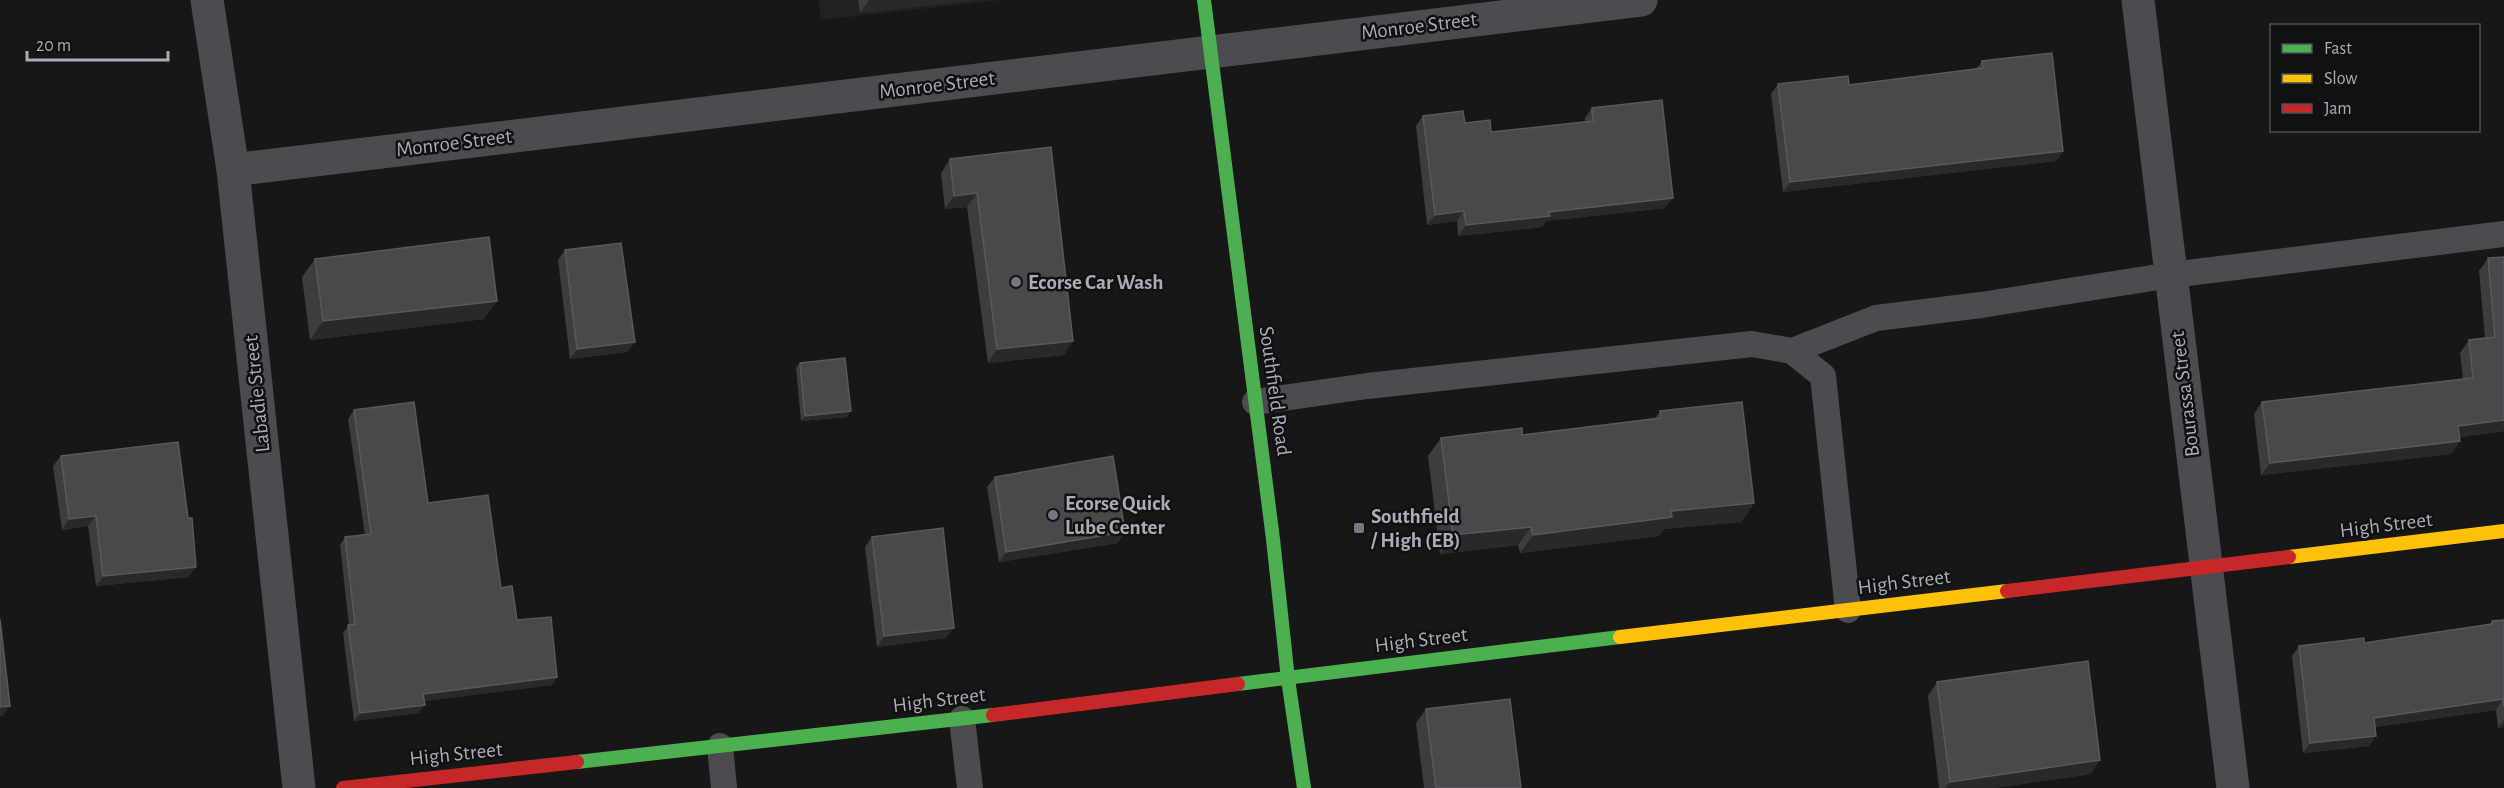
<svg xmlns="http://www.w3.org/2000/svg" width="2504" height="788" font-family="'Alegreya Sans',sans-serif">
<rect width="100%" height="100%" fill="#171717"/>
<polygon fill="#212123" points="819,0 1002,0 821,20"/>
<g fill="none" stroke-linecap="round" stroke-linejoin="round">
<g stroke="#4b4c50" stroke-width="26">
<polyline points="1792,351 1876,318 1981,305 2171,275 2504,234"/>
<polyline points="1255,402 1367,386 1752,344 1792,351 1823,376 1848,610"/>
<polyline points="962,719 970,788"/>
<polyline points="720,746 724,788"/>
</g>
<g stroke="#4b4c50" stroke-width="33">
<polyline points="207,0 233,170 299,788"/>
<polyline points="2138,0 2233,788"/>
<polyline points="233,170 1641,0"/>
</g>
<g stroke="#4caf50" stroke-width="14">
<polyline points="1204,0 1273,539 1288,679 1304,788"/>
<polyline points="1238,684 1620,637"/>
<polyline points="577,762 993,715"/>
</g>
<g stroke="#ffc107" stroke-width="14">
<polyline points="2289,557 2504,531"/>
<polyline points="1620,637 2007,591"/>
</g>
<g stroke="#c62828" stroke-width="14">
<polyline points="2007,591 2289,557"/>
<polyline points="993,715 1238,684"/>
<polyline points="343,788 577,762"/>
</g>
</g>
<g fill="#3d3d3f">
<polygon points="858,0 973,0 860,13"/>
<polygon points="1982,61 2063,151 2056,161 1783,192 1771,94 1778,84 1849,85 1976,69"/>
<polygon points="1592,108 1665,208 1546,221 1542,227 1458,236 1457,221 1427,225 1416,126 1423,116 1465,123 1491,132 1585,122 1585,118"/>
<polygon points="1051,147 1064,355 988,363 967,207 945,209 941,173 950,159"/>
<polygon points="565,250 635,342 627,352 570,359 558,260"/>
<polygon points="2504,257 2504,431 2460,437 2460,441 2451,454 2261,475 2254,414 2262,402 2463,379 2460,353 2469,340 2485,338 2479,271 2488,258"/>
<polygon points="315,259 484,319 310,340 302,277"/>
<polygon points="800,363 847,417 801,421 796,368"/>
<polygon points="354,410 428,503 501,588 517,620 557,677 552,685 424,701 419,713 354,721 343,633 349,625 340,545 345,537 365,535 348,419"/>
<polygon points="1660,411 1754,503 1741,522 1664,529 1659,536 1520,553 1518,545 1440,554 1428,456 1441,438 1522,435 1655,418"/>
<polygon points="61,456 188,518 189,577 96,586 88,526 62,530 53,466"/>
<polygon points="995,477 1118,543 999,562 987,487"/>
<polygon points="872,537 946,638 877,647 865,547"/>
<polygon points="2504,620 2504,727 2498,728 2496,710 2375,727 2369,746 2303,753 2292,656 2299,646 2364,643 2490,624 2492,621"/>
<polygon points="1937,682 2091,774 1993,788 1939,788 1928,696"/>
<polygon points="1426,709 1521,788 1424,788 1416,723"/>
</g>
<g fill="#29292a">
<polygon points="869,0 973,0 860,13"/>
<polygon points="2063,151 2056,161 1783,192 1790,182"/>
<polygon points="977,193 967,207 945,209 954,196"/>
<polygon points="1673,198 1665,208 1546,221 1542,227 1458,236 1466,225 1549,212"/>
<polygon points="1464,211 1457,221 1427,225 1435,215"/>
<polygon points="497,301 484,319 310,340 323,321"/>
<polygon points="1073,341 1064,355 988,363 997,349"/>
<polygon points="635,342 627,352 570,359 577,349"/>
<polygon points="851,411 847,417 801,421 805,416"/>
<polygon points="2504,420 2504,431 2449,439 2458,426"/>
<polygon points="2460,441 2451,454 2261,475 2270,463"/>
<polygon points="1754,503 1741,522 1664,529 1659,536 1520,553 1533,535 1671,511"/>
<polygon points="96,516 88,526 62,530 69,519"/>
<polygon points="1531,527 1518,545 1440,554 1453,535"/>
<polygon points="1125,532 1118,543 999,562 1006,552"/>
<polygon points="196,567 189,577 96,586 103,576"/>
<polygon points="954,628 946,638 877,647 884,636"/>
<polygon points="557,677 552,685 418,702 423,694"/>
<polygon points="2503,699 2496,710 2366,728 2374,718"/>
<polygon points="425,705 419,713 354,721 360,713"/>
<polygon points="10,706 3,716 0,716 0,707"/>
<polygon points="2504,720 2504,727 2498,728"/>
<polygon points="2376,736 2369,746 2303,753 2310,743"/>
<polygon points="2100,760 2091,774 1993,788 1945,788 1950,782"/>
</g>
<g fill="#49494c" stroke="#58595d" stroke-width="1.5">
<polygon points="2052,53 2063,151 1790,182 1778,84 1848,76 1849,85 1983,68 1982,61"/>
<polygon points="1662,100 1673,198 1549,212 1550,216 1466,225 1464,211 1435,215 1423,116 1463,111 1465,123 1490,120 1491,132 1593,121 1592,108"/>
<polygon points="1051,147 1073,341 997,349 977,193 954,196 950,159"/>
<polygon points="489,237 497,301 323,321 315,259"/>
<polygon points="621,243 635,342 577,349 565,250"/>
<polygon points="2504,257 2504,420 2458,426 2460,441 2270,463 2262,402 2473,378 2469,340 2495,337 2488,258"/>
<polygon points="845,358 851,411 805,416 800,363"/>
<polygon points="414,402 428,503 488,495 501,588 512,586 517,620 551,617 557,677 423,694 425,705 360,713 348,625 355,624 345,537 371,534 354,410"/>
<polygon points="1742,402 1754,503 1671,511 1672,517 1533,535 1531,527 1453,535 1441,438 1522,428 1522,435 1661,418 1660,411"/>
<polygon points="178,442 188,518 192,518 196,567 103,576 96,516 69,519 61,456"/>
<polygon points="1113,456 1125,532 1006,552 995,477"/>
<polygon points="943,528 954,628 884,636 872,537"/>
<polygon points="0,619 10,706 0,707"/>
<polygon points="2504,620 2504,706 2503,699 2374,718 2376,736 2310,743 2299,646 2364,638 2364,643 2492,624 2492,621"/>
<polygon points="2088,661 2100,760 1950,782 1937,682"/>
<polygon points="1510,699 1521,788 1436,788 1426,709"/>
</g>
<g fill="#757880" stroke="#111113" stroke-width="2">
<circle cx="1016" cy="282" r="6"/>
<circle cx="1053" cy="515" r="6"/>
<rect x="1353" y="522" width="12" height="12" rx="3"/>
</g>
<g text-anchor="middle" dominant-baseline="central" stroke-width="5" stroke-linejoin="round" paint-order="stroke">
<g font-size="21" fill="#a8adb8" stroke="#111113">
<text transform="translate(1419 26) rotate(-7)">Monroe Street</text>
<text transform="translate(937 85) rotate(-7)">Monroe Street</text>
<text transform="translate(454 143) rotate(-7)">Monroe Street</text>
<text transform="translate(1275 391) rotate(82)">Southfield Road</text>
<text transform="translate(257 394) rotate(-96)">Labadie Street</text>
<text transform="translate(2185 394) rotate(-97)">Bourassa Street</text>
<text transform="translate(2386 525) rotate(-7)">High Street</text>
<text transform="translate(1904 582) rotate(-7)">High Street</text>
<text transform="translate(1421 640) rotate(-7)">High Street</text>
<text transform="translate(939 700) rotate(-7)">High Street</text>
<text transform="translate(456 754) rotate(-6)">High Street</text>
</g>
<g font-size="21" font-weight="bold" fill="#a8adb8" stroke="#111113" text-anchor="start">
<text x="1028" y="282">Ecorse Car Wash</text>
<text x="1065" y="503">Ecorse Quick<tspan x="1065" dy="24">Lube Center</tspan></text>
<text x="1371" y="516">Southfield<tspan x="1371" dy="24">/ High (EB)</tspan></text>
</g>
</g>
<rect x="2270" y="24" width="210" height="108" fill="#111113" stroke="#4d4f55" stroke-width="1.5"/>
<rect x="2282" y="44" width="30" height="9" fill="#4caf50" stroke="#4d4f55" stroke-width="1.5"/>
<text x="2324" y="54" font-size="18" fill="#a8adb8">Fast</text>
<rect x="2282" y="74" width="30" height="9" fill="#ffc107" stroke="#4d4f55" stroke-width="1.5"/>
<text x="2324" y="84" font-size="18" fill="#a8adb8">Slow</text>
<rect x="2282" y="104" width="30" height="9" fill="#c62828" stroke="#4d4f55" stroke-width="1.5"/>
<text x="2324" y="114" font-size="18" fill="#a8adb8">Jam</text>
<path d="M27 51v9h141v-9" fill="none" stroke="#a8adb8" stroke-width="3"/>
<text x="36" y="51" font-size="18" fill="#a8adb8" stroke="#111113" stroke-width="4.5" paint-order="stroke">20 m</text>
</svg>
